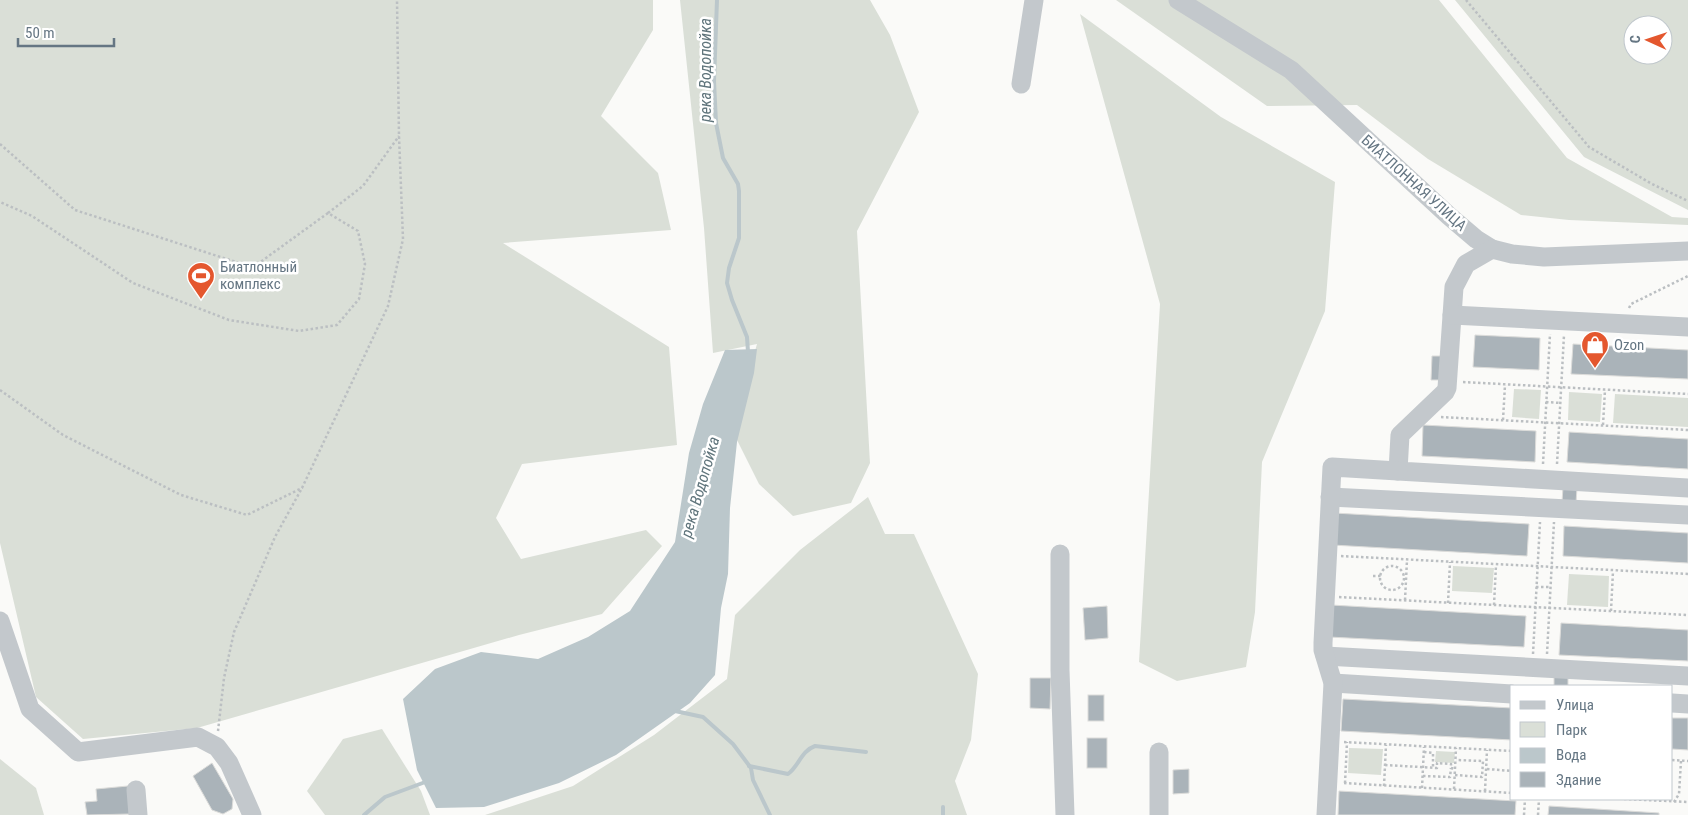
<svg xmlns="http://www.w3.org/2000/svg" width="1688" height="815" font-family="'Roboto Condensed',sans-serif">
<rect width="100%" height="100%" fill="#fafaf8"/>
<g fill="#dadfd7" fill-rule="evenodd">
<polygon points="0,0 653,0 653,30 601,116 658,173 671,230 503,243 669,347 677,445 522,464 496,518 521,559 646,530 662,546 602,614 519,635 197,728 83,739 36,697 0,543"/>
<polygon points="680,0 870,0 890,35 919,112 857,231 870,463 851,503 793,516 759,484 737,440 741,400 757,344 713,353 704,228"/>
<polygon points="1116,0 1439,0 1567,158 1672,217 1688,218 1688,225 1569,220 1521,215 1428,159 1357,105 1267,106"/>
<path d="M1455,0h233v210l-104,-53zM1633,25h30v30h-30z"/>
<polygon points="1080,14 1221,117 1335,182 1325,311 1262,462 1255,612 1246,667 1177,681 1139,662 1160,304"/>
<polygon points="1514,389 1541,390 1539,419 1512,417"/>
<polygon points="1569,392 1602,394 1600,422 1568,420"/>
<polygon points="1615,394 1688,398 1688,427 1613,423"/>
<polygon points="868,497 885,534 914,534 978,674 971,740 955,781 967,815 485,815 573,786 654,735 727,679 735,615 800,550"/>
<polygon points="1453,566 1494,568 1492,593 1452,591"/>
<polygon points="1569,574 1609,576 1608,607 1567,605"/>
<polygon points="382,729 421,791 430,815 325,815 307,791 343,739"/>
<polygon points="1349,748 1383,749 1381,775 1348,773"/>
<polygon points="1436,751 1455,752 1454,763 1435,762"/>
<polygon points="0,759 36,788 44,815 0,815"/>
</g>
<polygon fill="#bbc7cb" points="757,349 754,373 737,442 730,508 728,574 721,608 715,675 690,703 616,755 559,783 484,807 436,808 417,770 403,699 435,669 481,652 538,659 588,637 630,611 675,542 689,453 703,404 725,350"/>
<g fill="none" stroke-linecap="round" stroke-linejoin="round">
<g stroke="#bbc7cb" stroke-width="4">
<polyline points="717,0 714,81 716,123 723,158 738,184 739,191 739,238 729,268 727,283 732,300 747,337 748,352"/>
<polyline points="675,711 703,717 733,744 751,768 753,780 770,815"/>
<path d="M749,766l39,8c11,-8 13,-23 27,-28l51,6"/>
<polyline points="943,807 943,815"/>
<polyline points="364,815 385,797 428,781"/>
</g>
</g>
<g fill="#aab3b9" stroke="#dcdcda">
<polygon points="1475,335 1540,338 1539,370 1473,367"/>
<polygon points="1573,344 1688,350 1688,379 1571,374"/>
<polygon points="1432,356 1442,356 1441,380 1431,380"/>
<polygon points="1423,425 1536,431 1535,462 1422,456"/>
<polygon points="1569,432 1688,439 1688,469 1567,462"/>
<polygon points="1563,487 1577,488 1576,503 1562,502"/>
<polygon points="1334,513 1529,524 1527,556 1332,545"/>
<polygon points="1564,526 1688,533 1688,563 1563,556"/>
<polygon points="1331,605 1526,616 1524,647 1329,637"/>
<polygon points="1107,606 1108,638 1085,640 1083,608"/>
<polygon points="1561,623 1688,630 1688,661 1559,655"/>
<rect x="1554" y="674" width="14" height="12"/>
<polygon points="1030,678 1051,678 1050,709 1030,708"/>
<rect x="1088" y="695" width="16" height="26"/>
<polygon points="1343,699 1512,708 1512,740 1341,731"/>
<polygon points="1672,718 1688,718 1688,750 1672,749"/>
<rect x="1087" y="738" width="20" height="30"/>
<polygon points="212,763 233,799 232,809 223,814 212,810 193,776"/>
<polygon points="1189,769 1189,793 1173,794 1173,770"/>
<polygon points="128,786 130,814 87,815 85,802 97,801 96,789"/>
<polygon points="1339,791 1516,801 1515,815 1338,815"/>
<polygon points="1549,806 1659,813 1659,815 1548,815"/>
</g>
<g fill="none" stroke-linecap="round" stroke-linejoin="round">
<g stroke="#bbbfc2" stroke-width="2.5" stroke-dasharray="2.5 2.5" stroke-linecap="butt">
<polyline points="1466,0 1589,147 1652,184 1688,201"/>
<polyline points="0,144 75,210 239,263 259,263 328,213 358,231 365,264 359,299 337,325 299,331 229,320 133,283 32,216 0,202"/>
<polyline points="328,213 363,186 399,136"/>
<polyline points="1629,308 1631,304 1688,276"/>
<polyline points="1463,382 1688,394"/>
<polyline points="0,390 63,435 181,495 247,515 302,488 388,306 403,239 399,136 397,0"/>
<polyline points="1546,402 1561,403"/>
<polyline points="1441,417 1688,430"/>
<polyline points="1503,420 1505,385"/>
<polyline points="1603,425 1605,390"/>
<polyline points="1543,464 1550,334"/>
<polyline points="1557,464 1564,335"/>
<polyline points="1341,556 1688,574"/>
<circle cx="1392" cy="578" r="12"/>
<polyline points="1373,576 1381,576"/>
<polyline points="1536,587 1551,587"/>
<polyline points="1339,597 1688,615"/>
<polyline points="1405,600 1407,560"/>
<polyline points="1448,603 1450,562"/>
<polyline points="1494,605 1496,565"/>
<polyline points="1611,611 1613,571"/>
<polyline points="1533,654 1540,522"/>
<polyline points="1547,654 1554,522"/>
<polyline points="218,731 224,678 234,632 275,537 302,488"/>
<polyline points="1344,742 1512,751"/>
<polyline points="1424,752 1433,753 1433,767"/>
<polyline points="1672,760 1688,761"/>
<polyline points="1385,765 1437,768 1437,763 1451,764 1451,768 1455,769"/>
<polyline points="1487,769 1512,771"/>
<polyline points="1455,775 1482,777 1483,761 1456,760"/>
<polyline points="1423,776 1450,777 1451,768"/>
<polyline points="1344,783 1512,793"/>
<polyline points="1345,783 1347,742"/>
<polyline points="1384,786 1386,745"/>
<polyline points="1422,788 1424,747"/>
<polyline points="1454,789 1456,748"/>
<polyline points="1485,791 1487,750"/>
<polyline points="1624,799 1688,802"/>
<polyline points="1674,802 1679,794 1681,761"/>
<polyline points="1524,815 1525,799"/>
<polyline points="1538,815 1539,799"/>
</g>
<g stroke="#c3c8cc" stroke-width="19">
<polyline points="1178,0 1291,70 1449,216 1476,239 1492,249 1512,254 1544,257 1688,251"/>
<polyline points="1021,84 1034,0"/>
<polyline points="1492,249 1466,264 1454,287 1447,388 1445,392 1400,435 1398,471 1688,488"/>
<polyline points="1452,315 1688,327"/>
<polyline points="1330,497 1688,515"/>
<polyline points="1060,554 1060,670 1065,815"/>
<polyline points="0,621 30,709 78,752 198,737 217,747 229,763 252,815"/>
<polyline points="1325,656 1688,676"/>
<polyline points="1333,683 1512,694"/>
<polyline points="1672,703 1688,704"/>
<polyline points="1159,752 1159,815"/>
<polyline points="136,790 138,815"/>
<polyline points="1326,815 1333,683 1323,650 1323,643 1332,467 1398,471"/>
</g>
</g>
<defs>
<symbol id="stadium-pin" viewBox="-11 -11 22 30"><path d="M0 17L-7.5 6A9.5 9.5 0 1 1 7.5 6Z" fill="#e4572e" stroke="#fff"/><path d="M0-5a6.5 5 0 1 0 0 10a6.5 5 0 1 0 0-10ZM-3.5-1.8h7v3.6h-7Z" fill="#fff"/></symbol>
<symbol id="shop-pin" viewBox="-11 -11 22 30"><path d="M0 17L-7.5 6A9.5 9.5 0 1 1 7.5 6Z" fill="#e4572e" stroke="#fff"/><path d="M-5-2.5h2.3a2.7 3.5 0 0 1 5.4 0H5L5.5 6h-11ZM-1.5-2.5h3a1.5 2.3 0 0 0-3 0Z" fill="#fff"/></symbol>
</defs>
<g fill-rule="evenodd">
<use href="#stadium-pin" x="185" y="260" width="32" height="43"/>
<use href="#shop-pin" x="1579" y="329" width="32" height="43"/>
</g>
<g text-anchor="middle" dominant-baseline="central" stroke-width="5" stroke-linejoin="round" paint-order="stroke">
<g font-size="15" fill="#657683" stroke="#fff">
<text transform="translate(1414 183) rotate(42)">БИАТЛОННАЯ УЛИЦА</text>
</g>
<g font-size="15" fill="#657683" stroke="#fff" text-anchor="start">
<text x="220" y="267">Биатлонный<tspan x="220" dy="17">комплекс</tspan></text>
<text x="1614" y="345">Ozon</text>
</g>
<g font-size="16" font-style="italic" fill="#60757c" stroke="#fff">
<text transform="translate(705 70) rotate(-90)">река Водопойка</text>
<text transform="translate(700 487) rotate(-74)">река Водопойка</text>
</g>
</g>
<rect x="1510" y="685" width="162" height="115" fill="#ffffff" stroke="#c1c8cd"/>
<rect x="1520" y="701" width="25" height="8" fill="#c3c8cc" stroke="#c1c8cd"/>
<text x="1556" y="710" font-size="15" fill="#657683">Улица</text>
<rect x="1520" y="722" width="25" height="15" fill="#dadfd7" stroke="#c1c8cd"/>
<text x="1556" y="735" font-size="15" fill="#657683">Парк</text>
<rect x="1520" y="748" width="25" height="15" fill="#bbc7cb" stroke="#c1c8cd"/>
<text x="1556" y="760" font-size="15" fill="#657683">Вода</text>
<rect x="1520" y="772" width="25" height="15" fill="#aab3b9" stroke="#c1c8cd"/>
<text x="1556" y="785" font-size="15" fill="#657683">Здание</text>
<g transform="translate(1648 40) rotate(273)"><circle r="24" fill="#ffffff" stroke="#c1c8cd"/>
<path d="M0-4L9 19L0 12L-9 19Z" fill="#e4572e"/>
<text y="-8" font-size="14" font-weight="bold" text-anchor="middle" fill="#657683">С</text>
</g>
<path d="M18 38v8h96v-8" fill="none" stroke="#657683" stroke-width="2.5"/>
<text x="25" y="38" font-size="15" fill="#657683" stroke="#ffffff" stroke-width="4" paint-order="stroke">50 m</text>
</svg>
